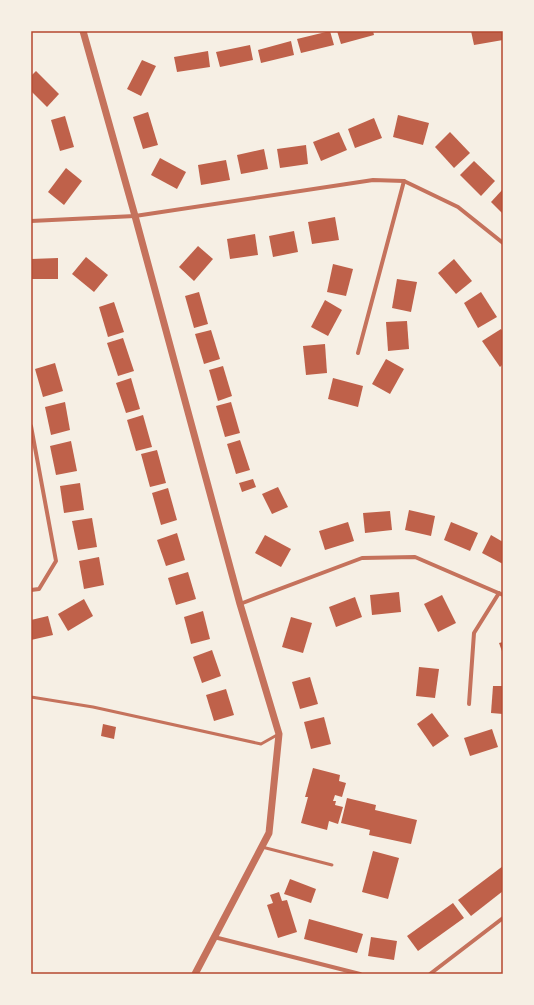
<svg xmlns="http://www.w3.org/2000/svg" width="534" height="1005" font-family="Karla,sans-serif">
<rect width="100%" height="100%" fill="#f6efe4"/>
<g fill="#bf614a">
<polygon points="330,31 334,45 301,53 297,39"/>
<polygon points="337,31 373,31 374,35 341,44"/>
<polygon points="471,31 503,31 503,40 474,45"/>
<polygon points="291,41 294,55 261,63 258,50"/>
<polygon points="250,45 253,60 220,67 216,52"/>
<polygon points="208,51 210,67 177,72 174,57"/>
<polygon points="142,60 156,66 141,96 127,89"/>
<polygon points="36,71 59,94 47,107 31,91 31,76"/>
<polygon points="148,112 158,145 143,149 133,117"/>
<polygon points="398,115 429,123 423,145 393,137"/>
<polygon points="65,116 74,147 60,151 51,120"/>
<polygon points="374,118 382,138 355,148 348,129"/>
<polygon points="339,132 347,150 321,161 313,142"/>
<polygon points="450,132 470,153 454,168 435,147"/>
<polygon points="306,145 308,164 280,168 277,149"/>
<polygon points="264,149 268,169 241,174 237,155"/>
<polygon points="160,158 186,172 177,189 151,175"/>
<polygon points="226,160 230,180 201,185 198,165"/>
<polygon points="474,161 495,181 481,196 460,175"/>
<polygon points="66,168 82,181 64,205 48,192"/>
<polygon points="503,189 503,214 491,202"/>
<polygon points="335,217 339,240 312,244 308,222"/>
<polygon points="294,231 298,252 273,257 269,236"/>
<polygon points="255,234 258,255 230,259 227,239"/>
<polygon points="198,246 213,259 194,281 179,267"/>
<polygon points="86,257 108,275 94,292 72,274"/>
<polygon points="58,258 58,279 31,279 31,259"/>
<polygon points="454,259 472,281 456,294 438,273"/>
<polygon points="333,264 353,269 346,296 327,292"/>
<polygon points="397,279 417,282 411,312 392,308"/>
<polygon points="199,292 208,324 194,328 185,296"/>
<polygon points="481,292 497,317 478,328 464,303"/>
<polygon points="325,300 342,310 328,336 311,327"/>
<polygon points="114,302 124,332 108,337 99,307"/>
<polygon points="407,321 409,349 388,351 386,322"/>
<polygon points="501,329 503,332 503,364 500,367 482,341"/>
<polygon points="211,330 220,359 204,364 195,334"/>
<polygon points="123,338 134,371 118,376 107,343"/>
<polygon points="325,344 327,373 306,375 303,346"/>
<polygon points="386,359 404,369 390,394 372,384"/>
<polygon points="55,363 63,391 43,397 35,369"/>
<polygon points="223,366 232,396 218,401 209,370"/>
<polygon points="131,378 140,409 126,413 116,383"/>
<polygon points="333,378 363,386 358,407 328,399"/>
<polygon points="65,402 70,430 51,435 45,407"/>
<polygon points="231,402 240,433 225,437 216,406"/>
<polygon points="143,415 152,447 136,451 127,420"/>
<polygon points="240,440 250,470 236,474 227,444"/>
<polygon points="71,441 77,471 56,475 50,446"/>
<polygon points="157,450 166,483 150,487 141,454"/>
<polygon points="253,479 256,487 242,492 239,483"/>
<polygon points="80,483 84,510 64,513 60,486"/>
<polygon points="278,487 288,507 272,514 262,494"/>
<polygon points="168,488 177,520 161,525 152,493"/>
<polygon points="409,510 435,516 431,536 405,530"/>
<polygon points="390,511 392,530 365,533 363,513"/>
<polygon points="92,518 97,547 78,550 72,521"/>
<polygon points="348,522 354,541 325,550 319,531"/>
<polygon points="451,522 478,533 470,551 444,540"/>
<polygon points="177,533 185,560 166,566 157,540"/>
<polygon points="265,535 291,549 281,567 255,553"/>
<polygon points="491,535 503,542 503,564 482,553"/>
<polygon points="99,557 104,585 84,589 79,561"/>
<polygon points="188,572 196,599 176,605 168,578"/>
<polygon points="399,592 401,612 372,615 370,595"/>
<polygon points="442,595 456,623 438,632 424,604"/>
<polygon points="355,597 362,617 336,627 329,607"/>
<polygon points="84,599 93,616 68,631 58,614"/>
<polygon points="203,611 210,639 191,644 184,617"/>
<polygon points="48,616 53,635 31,640 31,620"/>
<polygon points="291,617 312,623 303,653 282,647"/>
<polygon points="503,642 503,654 499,643"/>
<polygon points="212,650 221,676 202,683 193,657"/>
<polygon points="419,667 439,669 435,698 416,696"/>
<polygon points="310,677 318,704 300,709 292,682"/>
<polygon points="493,686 503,686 503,714 491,713"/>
<polygon points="226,689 234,715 214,721 206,695"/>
<polygon points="432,713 449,736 433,747 417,724"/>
<polygon points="324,717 331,744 311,749 304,722"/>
<polygon points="103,724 116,727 114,739 101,736"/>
<polygon points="492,729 498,747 470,756 464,738"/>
<polygon points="313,768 340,775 339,781 346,783 342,797 335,795 333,801 336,801 335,805 343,807 338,824 329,821 327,830 301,823 308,797 305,797"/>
<polygon points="347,798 376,805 375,810 417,820 411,844 369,835 370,830 341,823"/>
<polygon points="373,851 399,858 388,899 362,892"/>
<polygon points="503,866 503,891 471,916 458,900"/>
<polygon points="290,879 316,889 311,903 284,894"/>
<polygon points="279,892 282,901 287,900 297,932 278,938 267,905 273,903 270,895"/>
<polygon points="453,903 464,918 418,951 407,936"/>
<polygon points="309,919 363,934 357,953 304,939"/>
<polygon points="371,937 397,941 394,960 368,956"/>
</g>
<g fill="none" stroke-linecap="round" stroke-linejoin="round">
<g stroke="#c5725c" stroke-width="3">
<polyline points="31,697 93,707 261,744 277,735"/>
<polyline points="262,847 332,865"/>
</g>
<g stroke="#c5725c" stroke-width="4">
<polyline points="31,221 135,216 373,180 404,181 458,207 503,243"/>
<polyline points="358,353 404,181"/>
<polyline points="31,426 56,561 39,589 31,590"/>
<polyline points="240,604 362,558 415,557 503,595"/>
<polyline points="469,704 474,633 499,593"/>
<polyline points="214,937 360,974"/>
<polyline points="430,974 503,918"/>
</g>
<polyline stroke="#c5725c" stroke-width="7" points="83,31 135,216 240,604 279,734 269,833 195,974"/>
</g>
<rect width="534" height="1005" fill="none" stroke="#f6efe4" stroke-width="64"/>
<rect x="32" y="32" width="470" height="941" fill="none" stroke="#b5482f" stroke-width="1.5"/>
</svg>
